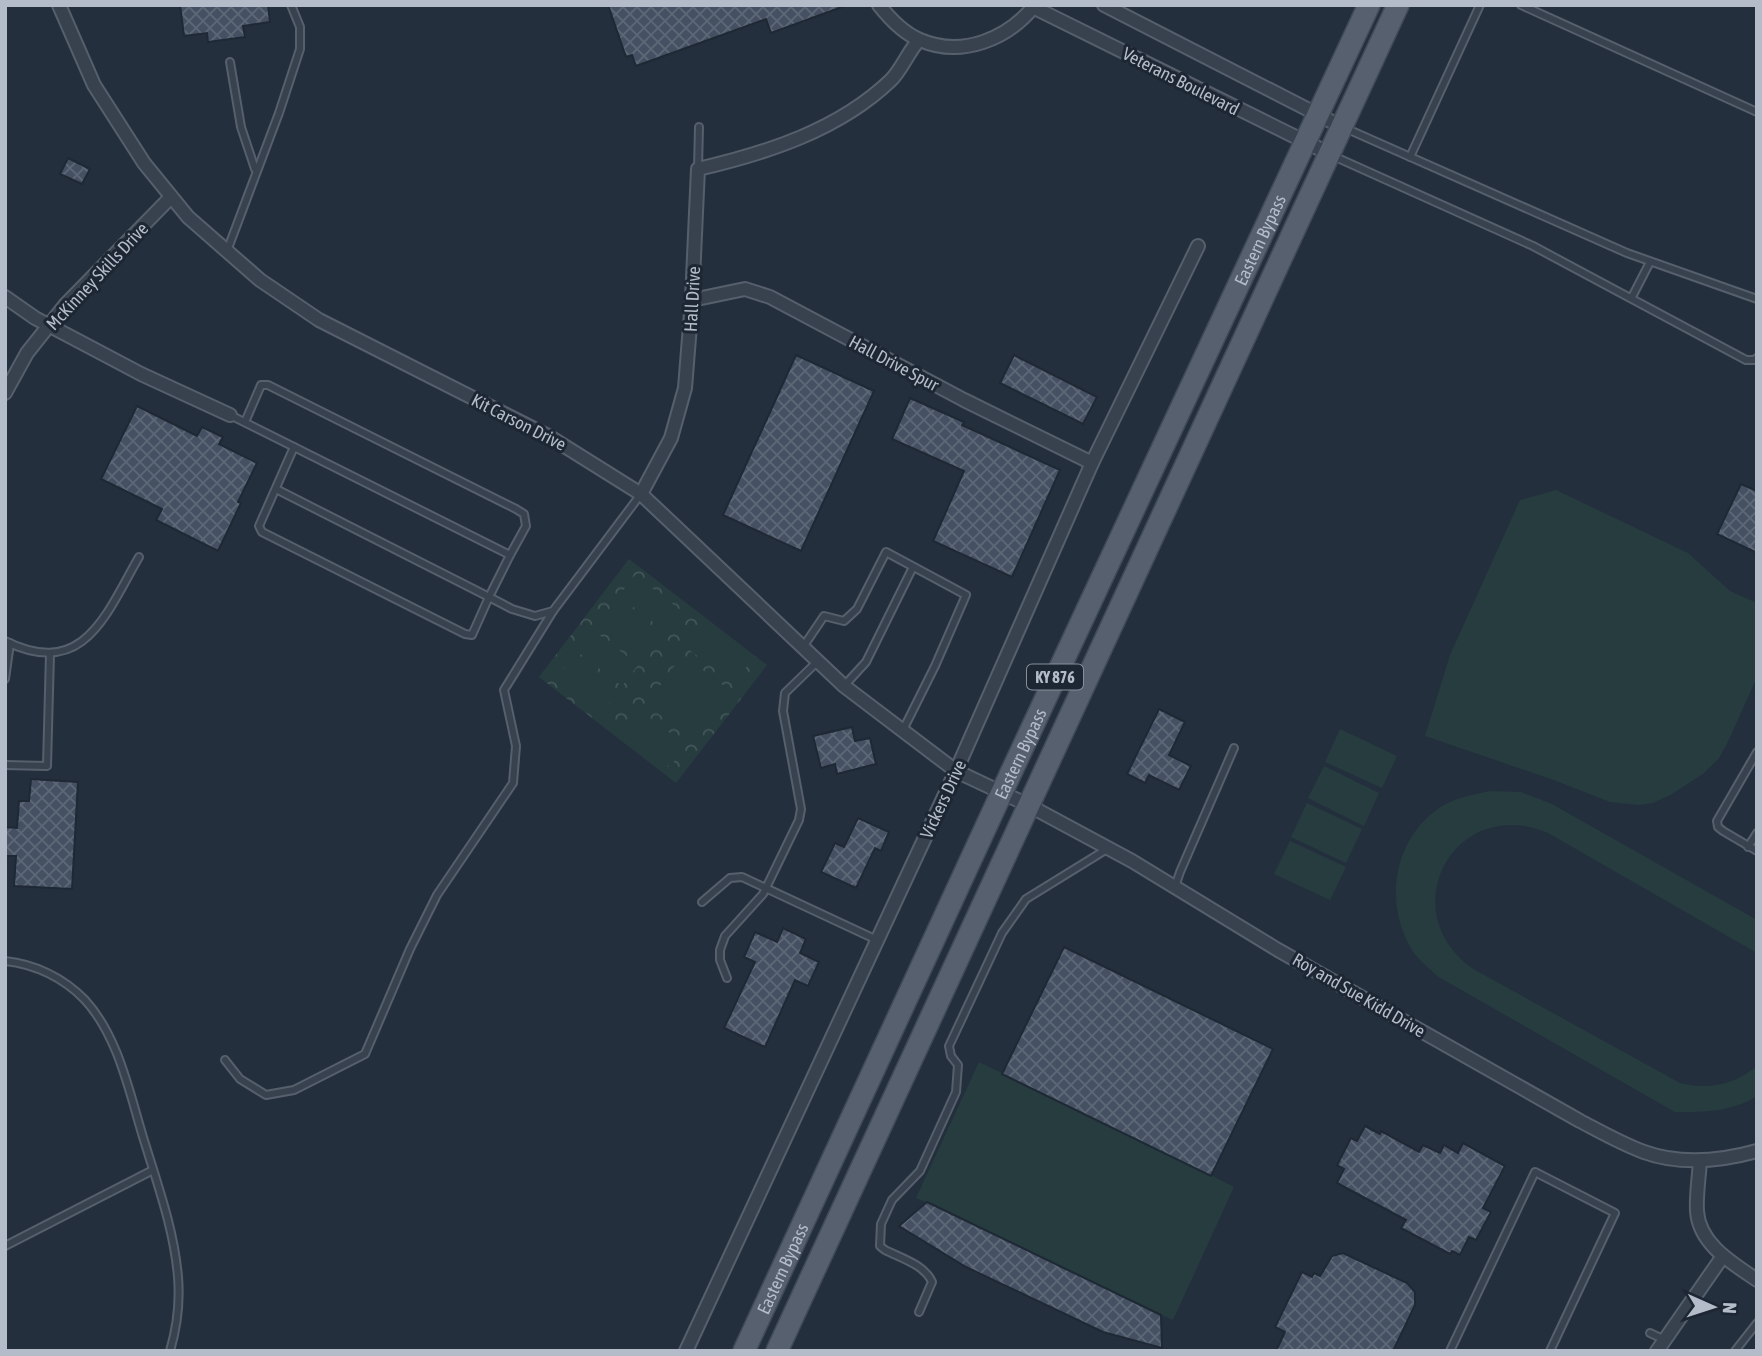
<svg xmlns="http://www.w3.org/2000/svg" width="1762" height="1356" font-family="'Asap Condensed',sans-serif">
<defs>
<pattern id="park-crowns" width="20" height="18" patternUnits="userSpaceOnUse" patternTransform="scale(1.75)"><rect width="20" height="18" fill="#263c3f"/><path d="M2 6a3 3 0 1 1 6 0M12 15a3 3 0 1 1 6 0" fill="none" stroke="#435659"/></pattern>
<pattern id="building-cross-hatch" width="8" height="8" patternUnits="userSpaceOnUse" patternTransform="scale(1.75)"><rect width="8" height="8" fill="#455162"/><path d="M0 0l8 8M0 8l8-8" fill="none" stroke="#5d6877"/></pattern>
</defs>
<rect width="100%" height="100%" fill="#242f3e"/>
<polygon fill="url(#park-crowns)" points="629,559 767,665 676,783 539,677"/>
<g fill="#263c3f">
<polygon points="1556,490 1688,553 1730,591 1757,603 1757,677 1727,744 1719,758 1703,774 1672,794 1653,803 1639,805 1610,802 1551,779 1425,736 1450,655 1520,500"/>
<polygon points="635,575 680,610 665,631 619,596"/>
<polygon points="614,603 659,637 643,659 598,624"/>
<polygon points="705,628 750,662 734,683 688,649"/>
<polygon points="593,630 638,665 622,686 577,651"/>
<polygon points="683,655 729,690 712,711 667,676"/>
<polygon points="572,658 617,693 601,714 556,679"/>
<polygon points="662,683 707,718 691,739 646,704"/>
<polygon points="641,711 686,745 670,767 625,732"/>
<polygon points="1340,729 1397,756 1382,788 1325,762"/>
<polygon points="1324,766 1379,793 1364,826 1308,798"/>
<path d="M1490,791l31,1 31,12 205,116v33l-209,-120c-94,-40 -158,80 -73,137l205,113c29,7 54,2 77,-17v30c-25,16 -53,16 -82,16l-238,-136c-7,-7 -17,-15 -23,-23 -31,-47 -22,-112 25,-145 14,-10 34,-13 51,-17z"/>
<polygon points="1307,803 1362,829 1346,863 1291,837"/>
<polygon points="1290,841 1346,867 1330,900 1274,874"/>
<polygon points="1064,947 1273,1049 1211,1175 1234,1187 1173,1320 1162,1315 1162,1348 1103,1332 966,1267 899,1226 926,1202 916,1198 979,1062 1002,1073"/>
</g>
<g fill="url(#building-cross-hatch)" stroke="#1f2835" stroke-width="2">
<polygon points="180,5 268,5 270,22 243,26 245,37 208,42 207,33 184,36"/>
<polygon points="608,5 842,5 842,7 771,33 766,19 636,66 632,55 626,57"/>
<polygon points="68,158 90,169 82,184 60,174"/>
<polygon points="796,355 874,391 801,551 723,515"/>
<polygon points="1014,355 1097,397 1083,424 1000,383"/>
<polygon points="910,398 964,422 962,425 1060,470 1012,577 933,541 964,471 892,439"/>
<polygon points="137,406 197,436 202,427 223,437 219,444 257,463 238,502 241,503 218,551 156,520 162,509 101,479"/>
<polygon points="1741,484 1757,491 1757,553 1717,534"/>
<polygon points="1159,709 1185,722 1169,755 1191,766 1179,790 1149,775 1145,783 1127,774"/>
<polygon points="852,727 855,741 870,738 876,764 837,774 835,764 821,768 813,736"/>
<polygon points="31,779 78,782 72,889 14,886 16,856 5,856 5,827 17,828 19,801 29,801"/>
<polygon points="858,818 889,832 881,851 875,848 856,888 821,872 835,843 844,847"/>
<polygon points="783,928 806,939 800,953 819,962 808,986 795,980 765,1047 724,1028 755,962 744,957 755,932 777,942"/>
<polygon points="1064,947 1273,1049 1211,1176 1002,1074"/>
<polygon points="1365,1126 1380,1134 1381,1131 1419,1152 1423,1145 1440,1153 1444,1145 1458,1153 1463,1143 1505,1166 1483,1208 1491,1212 1476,1240 1469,1237 1460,1255 1452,1251 1450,1254 1401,1228 1406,1220 1337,1183 1344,1169 1337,1165 1351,1138 1357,1141"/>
<polygon points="927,1202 1161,1315 1162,1348 1103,1332 966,1267 899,1226"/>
<polygon points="1343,1253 1407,1283 1415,1292 1415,1305 1393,1351 1276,1351 1285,1332 1275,1327 1302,1272 1312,1277 1314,1273 1320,1276 1332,1256"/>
</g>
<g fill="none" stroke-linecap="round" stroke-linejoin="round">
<defs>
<g id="service">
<polyline points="1521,5 1757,112"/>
<polyline points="230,62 241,127 255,169"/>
<polyline points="1345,128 1627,253 1757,299"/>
<polyline points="1331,155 1533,246 1746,360 1754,360 1757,358"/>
<polyline points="1410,157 1480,5"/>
<polyline points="698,169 699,127"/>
<polyline points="227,251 279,113 300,49 300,27 291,5"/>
<polyline points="1632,297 1650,262"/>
<polyline points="230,415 510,555 489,597 512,609 535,616 553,611 641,494"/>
<polyline points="245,422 261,385 268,385 516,509 524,514 526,526 510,555"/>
<polyline points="276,489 489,597 472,635 465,634 262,532 259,526 294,447"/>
<path d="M5,641c79,39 101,-27 134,-84"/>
<polyline points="803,647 824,616 844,621 857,609 886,552 966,595 935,666 903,730"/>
<polyline points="5,679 10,643"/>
<polyline points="844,686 866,662 913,567"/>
<polyline points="1757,752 1717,821 1718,827 1723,831 1757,851"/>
<polyline points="5,765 47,766 50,654"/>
<polyline points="1748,847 1757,833"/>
<polyline points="1175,887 1180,872 1234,748"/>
<polyline points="702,902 730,878 742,877 877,940"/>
<path d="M5,961c30,3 59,17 80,39 33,36 44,91 58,137 14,46 31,92 35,140 2,24 -1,50 -8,74"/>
<polyline points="727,978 720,960 720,950 725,936 763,894 799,820 801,809 783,711 785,693 818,661"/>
<polyline points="225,1060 240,1079 266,1095 294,1090 365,1054 410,949 437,895 513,783 516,746 504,690 553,611"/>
<polyline points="5,1246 153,1170"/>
<path d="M919,1312l13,-30c-7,-17 -31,-24 -47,-32l-5,-4 1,-22 11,-24 28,-29 36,-79 2,-27 -7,-9 -2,-10 53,-113 24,-34 81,-50"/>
<polyline points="1650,1333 1665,1340"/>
<polyline points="1450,1351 1535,1172 1615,1213 1550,1351"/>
<polyline points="1735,1351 1757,1323"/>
</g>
<g id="minor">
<path d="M59,5l35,80 50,78 44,54 72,63 59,40 231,117 91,57 203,192 112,85 72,34 104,56 146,89 302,171c21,11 42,23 64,31 36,13 77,9 113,-1"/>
<path d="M879,5c11,14 24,28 41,35 42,18 88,-1 115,-35"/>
<polyline points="1104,5 1342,127"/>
<polyline points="1033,7 1330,154"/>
<polyline points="5,297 35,318 141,374 230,415"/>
<polyline points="692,300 745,289 770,297 964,400 1092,463"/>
<polyline points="5,393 27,353 66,304 171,197"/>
<path d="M641,494l30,-56 14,-50 7,-88 6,-131c69,-16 141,-39 193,-89 11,-11 17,-28 28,-40"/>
<path d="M1700,1161c-1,16 -4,34 -3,50 2,33 35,52 60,69"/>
<polyline points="686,1351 956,771 1092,463 1198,246"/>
<polyline points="1657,1351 1723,1256"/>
</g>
<g id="primary">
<path id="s1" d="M744,1351l258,-559 367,-787"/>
<polyline points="777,1351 1398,5"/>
</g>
</defs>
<use href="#service" stroke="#565f6c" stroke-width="10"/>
<use href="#minor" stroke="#565f6c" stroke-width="16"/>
<use href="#primary" stroke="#414a57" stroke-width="24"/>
<use href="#service" stroke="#38414e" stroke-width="6"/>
<use href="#minor" stroke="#38414e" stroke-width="12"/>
<use href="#primary" stroke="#56606e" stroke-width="21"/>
</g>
<g text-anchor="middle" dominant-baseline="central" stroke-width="6" stroke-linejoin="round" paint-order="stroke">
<rect fill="#1d2633" stroke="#878f9c" stroke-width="2" x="1027" y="664.5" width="56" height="25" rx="5"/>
<g font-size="16" font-weight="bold" fill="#b4bcc9">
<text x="1055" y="677">KY 876</text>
</g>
<g font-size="18" fill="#b4bcc9" stroke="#1d2633">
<text transform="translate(1181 81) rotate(27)">Veterans Boulevard</text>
<text stroke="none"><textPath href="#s1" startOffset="1225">Eastern Bypass</textPath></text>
<text transform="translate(97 276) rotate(-47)">McKinney Skills Drive</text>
<text transform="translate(692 299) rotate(-87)">Hall Drive</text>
<text transform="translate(894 363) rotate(28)">Hall Drive Spur</text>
<text transform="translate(519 422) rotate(27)">Kit Carson Drive</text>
<text stroke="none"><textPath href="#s1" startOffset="658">Eastern Bypass</textPath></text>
<text transform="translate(943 799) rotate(-65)">Vickers Drive</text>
<text transform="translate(1359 995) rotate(30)">Roy and Sue Kidd Drive</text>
<text stroke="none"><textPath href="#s1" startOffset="91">Eastern Bypass</textPath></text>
</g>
</g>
<rect width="1762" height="1356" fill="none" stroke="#b4bcc9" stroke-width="14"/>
<g transform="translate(1713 1307) rotate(93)" stroke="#1d2633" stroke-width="5" paint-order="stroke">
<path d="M0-5L12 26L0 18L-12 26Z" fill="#b4bcc9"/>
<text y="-10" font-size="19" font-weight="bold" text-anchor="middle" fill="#b4bcc9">N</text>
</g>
</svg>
